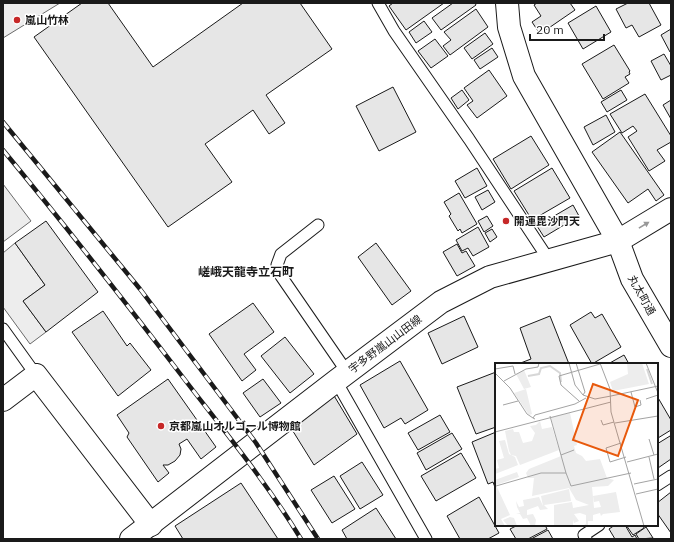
<svg xmlns="http://www.w3.org/2000/svg" width="674" height="542" font-family="'IBM Plex Sans','Noto Sans JP',sans-serif">
<rect width="100%" height="100%" fill="#fff"/>
<g fill="#ededed" stroke="#6a6a6a">
<polygon points="3,3 60,3 3,38"/>
<polygon points="3,184 31,221 3,242"/>
<polygon points="15,243 45,285 23,301 46,332 30,344 3,307 3,253"/>
</g>
<g fill="#e6e6e6" stroke="#1a1a1a">
<polygon points="82,3 108,3 153,67 243,3 300,3 332,49 266,95 285,123 269,134 253,110 205,144 232,182 168,227 34,37"/>
<polygon points="393,3 444,3 406,30 389,6"/>
<polygon points="453,3 475,3 476,5 441,30 432,18"/>
<polygon points="537,3 570,3 575,10 540,34 532,22 541,16 534,5"/>
<polygon points="628,3 649,3 661,25 639,37 632,25 626,28 616,9"/>
<polygon points="596,6 611,32 583,49 568,23"/>
<polygon points="476,9 488,27 450,55 443,46 451,40 444,32"/>
<polygon points="424,21 432,32 416,43 409,32"/>
<polygon points="671,29 671,51 670,52 661,35"/>
<polygon points="485,33 493,44 472,59 464,48"/>
<polygon points="435,39 448,56 431,68 418,51"/>
<polygon points="614,45 630,71 629,72 630,74 625,77 629,83 603,99 582,64"/>
<polygon points="492,48 498,57 480,69 474,60"/>
<polygon points="664,54 671,66 671,75 661,80 651,61"/>
<polygon points="489,70 507,96 477,118 467,105 473,101 464,88"/>
<polygon points="393,87 416,132 379,151 356,106"/>
<polygon points="462,90 469,100 458,109 451,98"/>
<polygon points="621,90 627,100 607,112 601,102"/>
<polygon points="645,94 671,136 671,142 657,150 665,161 649,171 628,137 637,131 633,126 622,133 610,114"/>
<polygon points="671,100 671,119 663,105"/>
<polygon points="606,115 615,132 593,145 584,127"/>
<polygon points="620,132 664,195 656,201 648,189 628,203 592,152"/>
<polygon points="531,136 549,165 511,189 493,159"/>
<polygon points="477,168 487,186 465,198 455,181"/>
<polygon points="552,168 570,198 532,220 514,191"/>
<polygon points="488,190 495,202 482,210 475,197"/>
<polygon points="459,193 477,224 462,233 460,229 458,231 449,216 451,214 444,202"/>
<polygon points="573,205 579,216 544,237 537,226"/>
<polygon points="487,216 493,226 484,232 478,221"/>
<polygon points="46,221 98,292 46,332 23,301 45,285 15,243"/>
<polygon points="478,227 489,247 473,256 468,248 462,251 456,240"/>
<polygon points="492,229 497,237 490,242 485,233"/>
<polygon points="376,243 411,291 392,305 358,257"/>
<polygon points="457,244 462,253 466,251 475,266 457,276 443,252"/>
<polygon points="253,303 274,332 244,354 256,370 242,381 209,334"/>
<polygon points="103,311 127,346 130,343 151,370 118,396 72,332"/>
<polygon points="591,312 595,318 602,314 621,347 592,364 570,325"/>
<polygon points="464,316 478,347 442,364 428,333"/>
<polygon points="550,316 569,364 518,364 531,359 520,328"/>
<polygon points="285,337 314,374 290,393 261,356"/>
<polygon points="624,355 629,364 608,364"/>
<polygon points="400,361 428,410 405,424 401,418 384,428 360,385"/>
<polygon points="496,372 496,427 476,434 457,387"/>
<polygon points="168,379 216,447 201,459 187,439 179,444 181,449 180,455 175,461 168,465 163,465 169,473 158,482 127,437 129,433 117,415"/>
<polygon points="263,379 281,403 260,417 243,393"/>
<polygon points="333,394 357,434 314,465 291,428"/>
<polygon points="657,396 671,420 671,430 658,438 657,435"/>
<polygon points="440,415 450,432 418,450 408,433"/>
<polygon points="496,432 496,490 493,482 488,484 472,442"/>
<polygon points="452,433 462,449 426,470 417,453"/>
<polygon points="670,436 671,438 671,459 658,468 657,466 657,444"/>
<polygon points="461,453 476,478 436,501 421,476"/>
<polygon points="362,462 383,495 360,509 340,476"/>
<polygon points="334,476 355,509 332,523 311,490"/>
<polygon points="241,483 278,539 183,539 175,526"/>
<polygon points="671,492 671,533 657,513 657,503"/>
<polygon points="479,497 499,533 488,539 460,539 447,516"/>
<polygon points="376,508 396,539 347,539 342,530"/>
<polygon points="518,525 545,525 547,529 528,539 516,539 510,529"/>
<polygon points="615,525 625,525 632,537 635,535 637,539 615,539 609,529"/>
<polygon points="626,525 643,525 644,528 633,535"/>
<polygon points="646,527 653,538 639,539 636,534"/>
<polygon points="548,530 553,539 531,539"/>
</g>
<g fill="none" stroke-linecap="round" stroke-linejoin="round">
<defs>
<g id="lane">
<polyline points="378,3 394,31 469,139 549,260"/>
<polyline points="318,225 281,254 277,265 281,276 347,372"/>
<polyline points="3,329 36,375"/>
<polyline points="336,381 426,539"/>
<polyline points="657,485 671,476"/>
<polyline points="586,539 584,535 599,525"/>
</g>
<g id="street">
<polyline points="507,3 509,27 524,76 618,241"/>
<polyline points="3,400 36,375 151,525"/>
</g>
<g id="primary">
<polyline points="618,241 632,279 671,346"/>
<polyline points="131,539 336,381 441,302 490,277 618,241 671,209"/>
</g>
</defs>
<use href="#lane" stroke="#1a1a1a" stroke-width="13"/>
<use href="#street" stroke="#1a1a1a" stroke-width="24"/>
<use href="#primary" stroke="#1a1a1a" stroke-width="24"/>
<use href="#lane" stroke="#fff" stroke-width="11"/>
<use href="#street" stroke="#fff" stroke-width="22"/>
<use href="#primary" stroke="#fff" stroke-width="22"/>
<defs>
<g id="rail">
<polyline points="3,122 140,289 256,443 318,539"/>
<path d="M3,150c62,75 123,153 182,230 40,52 82,103 116,159"/>
</g>
</defs>
<use href="#rail" stroke="#1a1a1a" stroke-width="4.5"/>
<use href="#rail" stroke="#fff" stroke-width="3" stroke-dasharray="9" stroke-linecap="butt"/>
</g>
<defs><path id="oneway-solid" d="M-6-.8H1V-3.2L6.5 0L1 3.2V.8H-6Z"/></defs>
<use fill="#989898" href="#oneway-solid" transform="translate(644 225) rotate(-31)"/>
<g fill="#c62828" stroke="#fff" stroke-width="1.5">
<circle cx="17" cy="20" r="4"/>
<circle cx="506" cy="221" r="4"/>
<circle cx="161" cy="426" r="4"/>
</g>
<g text-anchor="middle" dominant-baseline="central" stroke-width="3" stroke-linejoin="round" paint-order="stroke">
<g font-size="11" font-weight="bold" fill="#1a1a1a" stroke="#fff" text-anchor="start">
<text x="25" y="20">嵐山竹林</text>
<text x="514" y="221">開運毘沙門天</text>
<text x="169" y="426">京都嵐山オルゴール博物館</text>
</g>
<g font-size="11" fill="#1a1a1a" stroke="#fff">
<text transform="translate(642 295) rotate(61)">丸太町通</text>
<text transform="translate(385 344) rotate(-37)">宇多野嵐山山田線</text>
</g>
<g font-size="12" font-weight="bold" fill="#1a1a1a" stroke="#fff">
<text x="246" y="271">嵯峨天龍寺立石町</text>
</g>
</g>
<g transform="translate(495 363)">
<rect width="163" height="163" fill="#fff"/>
<path d="M132,0h15l7,21 -36,7 -3,-9 18,-8zM29,7l7,17 -7,2 -8,-15zM31,26l6,25 -3,1 -15,-22zM75,50l7,32 -3,1 2,7 6,3 4,5 14,-2 7,19 7,2 -6,6 -16,1 2,21 7,-1 -2,-6 -5,1 -1,-6 23,-4 4,20 -17,2 -2,2 -1,-3 -7,2v6h-5v5h-6l4,-2v-9l-6,-2 -6,1 5,7 -5,2 -1,-3v6h-19v-21l18,-3 1,6 16,-3 -13,-5 -7,-12 -37,8 2,-18h-6l-2,-5 3,-4 32,-13 -10,-39zM45,58l2,8 10,-2 7,23 -39,15 -4,-9 -5,-1 -2,-4 -4,-20 8,-2 1,3h5l4,11 9,-2 3,-8 -5,-7 6,-1zM10,77l4,14 6,3 3,8 -23,9v-5l4,-1 -2,-8 7,-2 -5,-17zM22,109l2,5 -23,8 14,30 -9,4 4,7h-10v-46zM74,126l2,12 -27,4 4,4 -8,1 -2,-4 -11,4v5l6,-1 3,6 -1,6h-4l-4,-8 -4,1 -3,-5h-4l4,-1 -3,-6 -1,-6 3,6 5,-1 -1,-6 16,-3 4,9 -2,-10zM15,154l4,1 3,8h-9l-5,-6z" fill="#ededed"/>
<path fill="none" stroke="#d7d7d7" stroke-width="2" d="M152,6l5,15M33,13l11,-2 2,-6 9,-2 10,7 1,9"/>
<path fill="none" stroke="#a3a3a3" stroke-width="1" d="M74,0l6,22 8,10 12,4 16,-3M81,0l9,29 -2,3M105,0l10,26 1,23 33,114M151,0l12,30M0,6l18,-3 2,8M0,10l15,15 17,26 6,4M9,18l22,-12 12,-2 1,-4M136,29l4,15 6,-2 -1,-5M116,33l47,-10M151,36l12,-4M84,38l-18,-16 -2,-9 41,-12M8,42l15,-4M55,53l16,57M40,56l-2,-1 2,-3 40,-11 11,-6M106,57l2,5 11,-3M120,60l43,-7M0,69l116,-30M154,76l5,16M126,80l-15,5 4,14 16,-5M66,92l13,-5M154,94l5,22M132,99l31,-8M139,121l24,-5M1,123l45,-13h25l5,13 60,-13M141,131l22,-5"/>
<path fill="#e8590c" fill-opacity="0.15" stroke="#e8590c" stroke-width="2" d="M98,21l45,16 -20,56 -45,-16z"/>
<rect width="163" height="163" fill="none" stroke="#1a1a1a" stroke-width="2"/>
</g>
<rect width="674" height="542" fill="none" stroke="#1a1a1a" stroke-width="8"/>
<path d="M530 34v6h74v-6" fill="none" stroke="#1a1a1a" stroke-width="2"/>
<text x="536" y="34" font-size="12" fill="#1a1a1a" stroke="#ffffff" stroke-width="3" paint-order="stroke">20 m</text>
</svg>
